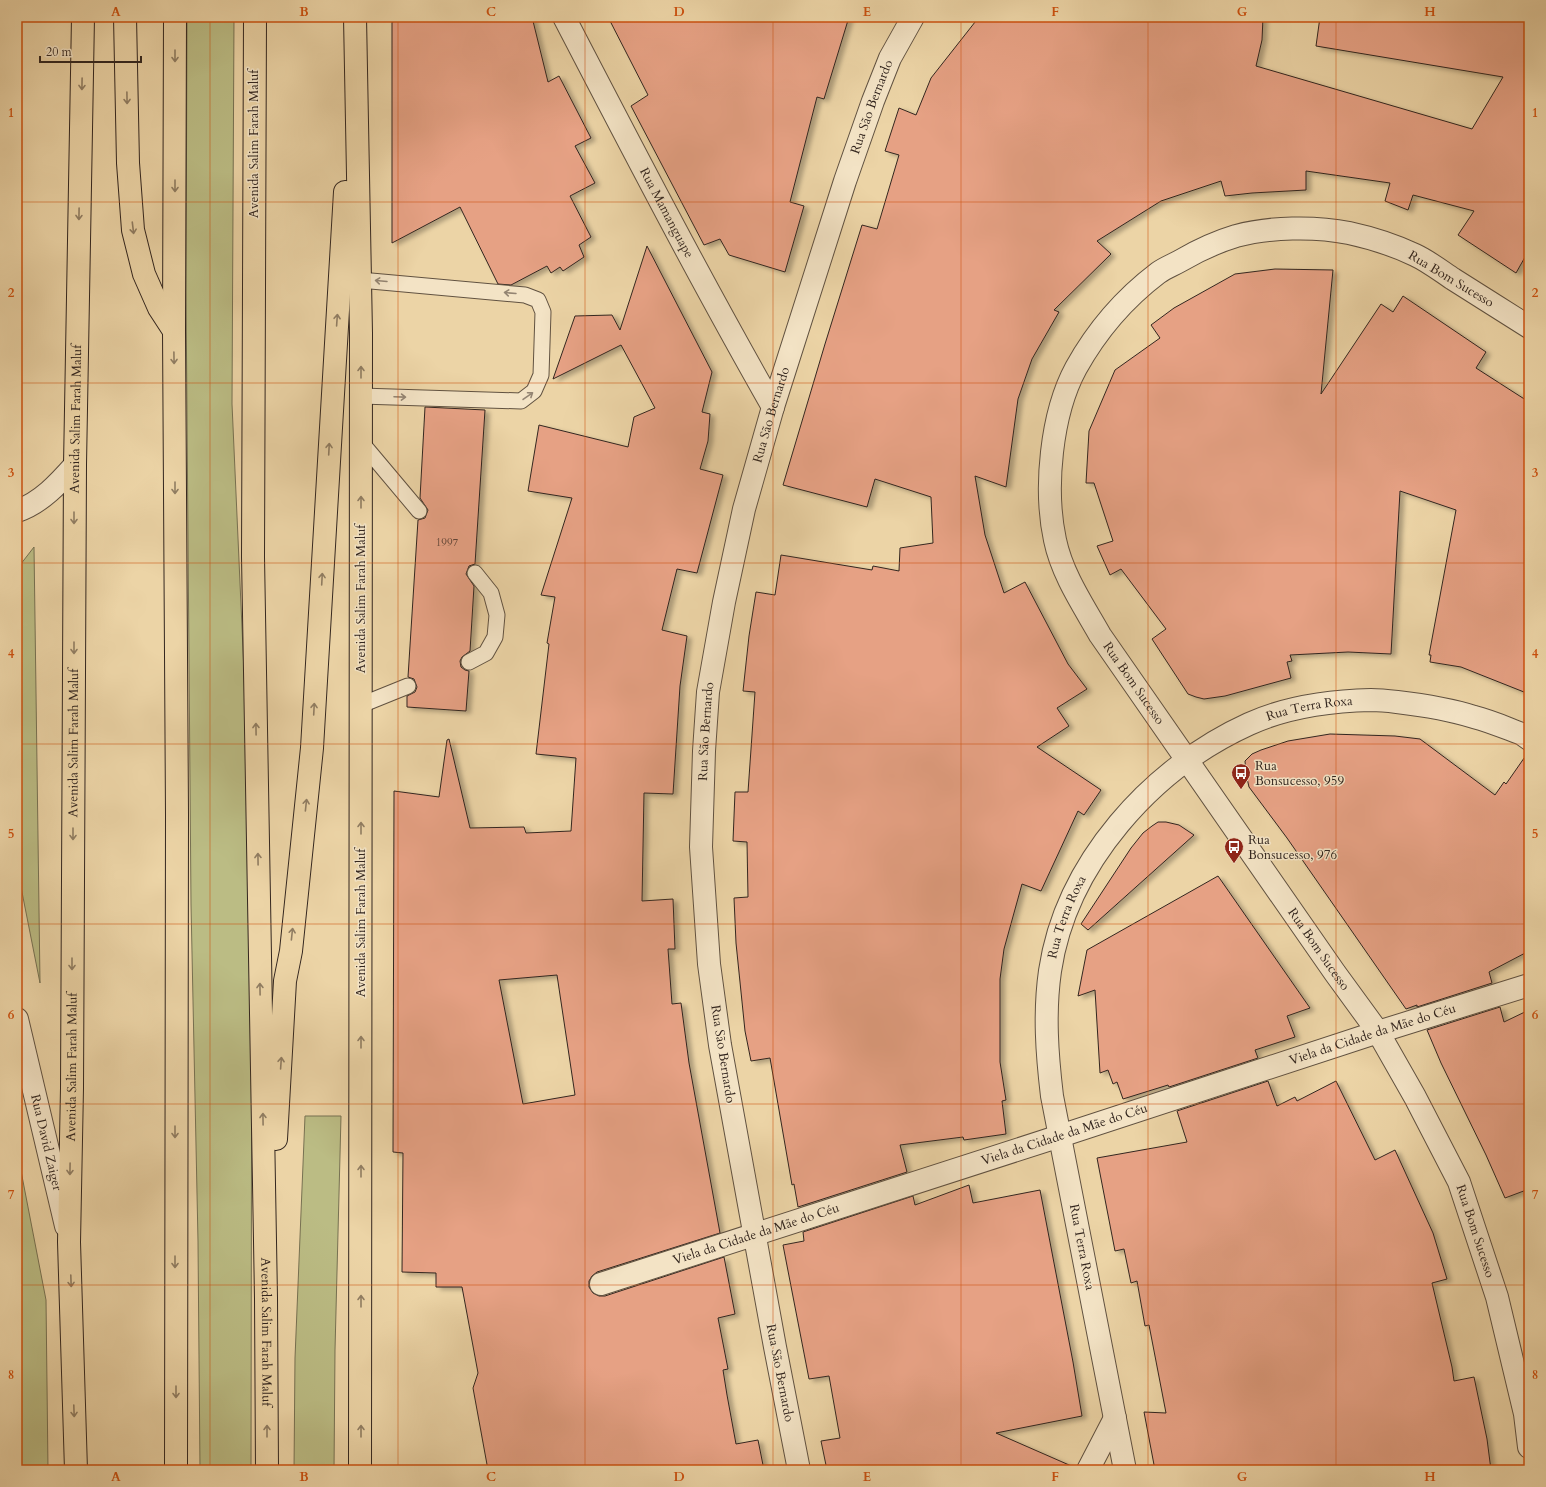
<svg xmlns="http://www.w3.org/2000/svg" width="1546" height="1487" font-family="Cardo,serif">
<defs>
<filter id="shadow"><feDropShadow dx="4.5" dy="2.5" stdDeviation="2" flood-color="#0004"/></filter>
</defs>
<rect width="100%" height="100%" fill="#ecd4a6"/>
<filter id="stains"><feTurbulence type="fractalNoise" baseFrequency=".005" numOctaves="4"/><feColorMatrix values="0 0 0 0 .2 0 0 0 0 .09 0 0 0 0 .02 0 0 0 .5 -.17"/></filter>
<radialGradient id="worn" r=".72"><stop offset=".6" stop-color="#630" stop-opacity="0"/><stop offset="1" stop-color="#630" stop-opacity=".3"/></radialGradient>
<g fill="#bbbc84" stroke="#777152">
<polygon points="187,17 234,17 232,404 252,851 251,1470 200,1470 198,1241 191,904 186,291"/>
<polygon points="34,547 40,983 17,867 17,569"/>
<polygon points="305,1116 341,1116 335,1350 334,1470 294,1470 295,1358"/>
<polygon points="17,1165 21,1171 46,1300 48,1470 17,1470"/>
</g>
<g fill="#e6a184" stroke="#33261f" fill-rule="evenodd" filter="url(#shadow)">
<polygon points="413,17 532,17 548,82 559,76 591,138 575,146 595,183 570,196 591,237 579,245 584,257 563,271 560,267 551,273 547,266 511,285 498,284 460,207 392,243 392,22"/>
<polygon points="608,17 849,17 824,99 817,97 790,202 804,206 785,272 729,255 720,239 704,245 631,106 648,95"/>
<polygon points="979,17 1263,17 1262,40 1256,66 1472,129 1503,77 1316,46 1320,17 1529,17 1529,250 1516,273 1458,235 1474,211 1413,195 1408,210 1385,201 1390,183 1306,171 1306,190 1252,193 1225,196 1221,181 1161,201 1097,241 1111,254 1054,310 1059,312 1032,359 1018,399 1006,487 975,476 985,535 1004,593 1025,582 1068,664 1087,689 1057,708 1069,726 1037,747 1101,790 1084,815 1078,811 1041,891 1022,884 1004,949 1000,979 1000,1062 1006,1100 1002,1101 1006,1134 964,1140 963,1137 900,1145 907,1172 798,1207 794,1184 792,1185 770,1058 751,1061 745,1031 736,943 734,898 748,897 747,842 733,841 735,792 748,792 755,692 743,691 749,636 756,592 775,595 781,555 872,570 873,566 899,571 900,548 933,543 931,497 875,479 867,507 783,485 825,344 862,225 877,229 899,155 885,151 899,108 916,115 931,78"/>
<path d="M647,246l65,126 -10,40 8,2 -2,27 -8,28 23,6 -26,98 -20,-4 -15,61 25,6 -7,50 -7,108 -29,-1 -2,108 31,-2 2,50h-7l4,55 9,-1 8,60 31,170 -123,39 -5,4 -3,5v6l4,6 6,3h6l119,-39 11,57 -17,4 10,51 -5,1 4,25 9,49 22,-4 6,30h-276l-15,-82 5,-15 -16,-86h-26v-14l-34,-1 1,-119 -10,-1 1,-361 45,6 8,-57 2,-1 21,89 54,-1 2,6 45,-2 5,-73 -40,-4 13,-110 -2,-1 8,-46 -14,-2 31,-97 -44,-7 11,-66 89,22 6,-30 21,-9 -34,-63 -68,34 22,-63 37,-1 8,15zM557,975l18,120 -52,9 -24,-124z"/>
<polygon points="1275,269 1333,270 1321,394 1381,304 1393,312 1403,296 1486,352 1476,368 1529,402 1529,694 1461,667 1430,662 1431,655 1429,655 1456,510 1400,491 1391,654 1348,652 1290,655 1292,661 1287,662 1291,678 1225,696 1204,699 1196,697 1188,694 1152,639 1166,629 1121,569 1110,575 1097,546 1113,541 1094,483 1086,483 1089,431 1115,370 1160,338 1151,325 1174,308 1235,274"/>
<polygon points="425,407 485,410 475,564 469,566 466,574 474,586 470,651 462,657 460,661 461,667 465,670 469,671 466,711 407,707 407,696 415,692 417,687 414,679 408,677 418,520 425,518 428,510 420,498"/>
<polygon points="1330,734 1395,736 1420,739 1495,795 1504,782 1506,784 1529,751 1529,951 1489,972 1492,983 1417,1007 1417,1005 1406,1009 1287,838 1249,787 1246,774 1245,761 1252,754 1261,750 1288,741"/>
<polygon points="1158,822 1166,822 1179,825 1194,835 1088,930 1081,924 1131,848 1143,833 1152,826"/>
<polygon points="1218,876 1310,1008 1287,1016 1295,1037 1255,1050 1258,1058 1169,1087 1168,1085 1123,1099 1117,1082 1113,1084 1108,1070 1100,1073 1095,990 1078,996 1087,950"/>
<polygon points="1500,1007 1504,1022 1529,1010 1529,1189 1505,1198 1486,1155 1441,1063 1427,1030"/>
<polygon points="1268,1081 1277,1106 1295,1097 1297,1101 1336,1081 1375,1160 1395,1150 1433,1233 1447,1279 1432,1283 1452,1367 1454,1381 1474,1377 1487,1439 1491,1470 1155,1470 1144,1412 1166,1413 1149,1325 1145,1326 1137,1281 1131,1283 1124,1249 1115,1251 1097,1158 1187,1142 1177,1111"/>
<polygon points="969,1185 973,1203 1040,1190 1073,1362 1082,1416 996,1433 1076,1468 1076,1470 827,1470 821,1441 840,1438 829,1376 809,1379 783,1245 804,1241 803,1232 913,1196 915,1205"/>
</g>
<g fill="none" stroke-linecap="round" stroke-linejoin="round">
<defs>
<g id="service">
<polyline points="360,280 525,295 538,300 543,312 541,375 534,391 521,401 361,396"/>
<polyline points="361,442 419,511"/>
<polyline points="469,662 486,653 495,637 497,615 491,593 475,573"/>
<polyline points="361,705 408,686"/>
</g>
<g id="minor">
<path id="s1" d="M564,17c68,131 136,262 209,390"/>
<path id="s2" d="M1529,327c-25,-16 -51,-32 -76,-48 -12,-8 -25,-18 -38,-24 -21,-10 -43,-17 -66,-22 -34,-7 -80,-6 -113,3 -20,6 -39,15 -56,25 -7,4 -15,7 -22,12 -33,25 -62,59 -82,95 -25,46 -32,121 -21,172 7,34 28,65 45,95l235,338 43,59 37,65 44,85 38,115 28,117 4,33"/>
<path id="s3" d="M601,1284l459,-148 318,-104 151,-47"/>
<polyline points="1088,1470 1115,1418"/>
<path id="s4" d="M1125,1470l-73,-374c-5,-42 -8,-83 -2,-125 16,-108 102,-203 199,-247 37,-17 82,-23 122,-24 9,0 18,1 26,2 26,3 52,7 77,15 16,4 32,11 48,17l7,5"/>
</g>
<g id="tertiary">
<path d="M17,511c24,-8 42,-28 58,-46"/>
<path id="s5" d="M17,1019l49,207"/>
<path id="s6" d="M799,1470l-24,-123 -55,-302 -11,-81 -8,-117 3,-96 4,-59 16,-90 20,-93 29,-102 72,-226 28,-80 17,-43 23,-41"/>
</g>
<g id="trunk">
<polyline points="125,17 128,163 133,230 144,274 159,308 174,331"/>
<polyline points="175,17 174,331 177,815 176,1470"/>
<path id="s7" d="M255,17l-2,540 13,741 1,172"/>
<polyline points="355,17 361,333 360,1470"/>
<polyline points="276,1139 285,981 291,951 312,748 345,192"/>
<path id="s8" d="M76,1470l-7,-228 3,-154 3,-623 8,-448"/>
</g>
</defs>
<use href="#service" stroke="#615241" stroke-width="17"/>
<use href="#minor" stroke="#615241" stroke-width="24"/>
<use href="#tertiary" stroke="#615241" stroke-width="24"/>
<use href="#trunk" stroke="#33261f" stroke-width="24"/>
<use href="#service" stroke="#f3e3c5" stroke-width="15"/>
<use href="#minor" stroke="#f3e3c5" stroke-width="22"/>
<use href="#tertiary" stroke="#f3e3c5" stroke-width="22"/>
<use href="#trunk" stroke="#ecd4a6" stroke-width="22"/>
</g>
<defs><path id="oneway-shaft" d="M-6 0H5M1.5-3L5.5 0L1.5 3" fill="none" stroke-width="1.6" stroke-linecap="round" stroke-linejoin="round"/></defs>
<g stroke="#907d62">
<use href="#oneway-shaft" transform="translate(175 56) rotate(90)"/>
<use href="#oneway-shaft" transform="translate(82 84) rotate(91)"/>
<use href="#oneway-shaft" transform="translate(127 98) rotate(89)"/>
<use href="#oneway-shaft" transform="translate(175 186) rotate(90)"/>
<use href="#oneway-shaft" transform="translate(79 214) rotate(91)"/>
<use href="#oneway-shaft" transform="translate(133 228) rotate(83)"/>
<use href="#oneway-shaft" transform="translate(337 320) rotate(-86)"/>
<use href="#oneway-shaft" transform="translate(174 358) rotate(89)"/>
<use href="#oneway-shaft" transform="translate(361 372) rotate(-90)"/>
<use href="#oneway-shaft" transform="translate(329 449) rotate(-87)"/>
<use href="#oneway-shaft" transform="translate(175 488) rotate(90)"/>
<use href="#oneway-shaft" transform="translate(361 502) rotate(-90)"/>
<use href="#oneway-shaft" transform="translate(74 518) rotate(90)"/>
<use href="#oneway-shaft" transform="translate(322 579) rotate(-87)"/>
<use href="#oneway-shaft" transform="translate(74 648) rotate(90)"/>
<use href="#oneway-shaft" transform="translate(314 709) rotate(-87)"/>
<use href="#oneway-shaft" transform="translate(256 729) rotate(-91)"/>
<use href="#oneway-shaft" transform="translate(306 805) rotate(-84)"/>
<use href="#oneway-shaft" transform="translate(361 828) rotate(-90)"/>
<use href="#oneway-shaft" transform="translate(73 834) rotate(90)"/>
<use href="#oneway-shaft" transform="translate(258 859) rotate(-91)"/>
<use href="#oneway-shaft" transform="translate(292 934) rotate(-84)"/>
<use href="#oneway-shaft" transform="translate(72 964) rotate(90)"/>
<use href="#oneway-shaft" transform="translate(260 989) rotate(-91)"/>
<use href="#oneway-shaft" transform="translate(361 1042) rotate(-90)"/>
<use href="#oneway-shaft" transform="translate(281 1063) rotate(-86)"/>
<use href="#oneway-shaft" transform="translate(263 1119) rotate(-91)"/>
<use href="#oneway-shaft" transform="translate(175 1132) rotate(90)"/>
<use href="#oneway-shaft" transform="translate(70 1169) rotate(91)"/>
<use href="#oneway-shaft" transform="translate(361 1171) rotate(-90)"/>
<use href="#oneway-shaft" transform="translate(175 1262) rotate(90)"/>
<use href="#oneway-shaft" transform="translate(71 1281) rotate(88)"/>
<use href="#oneway-shaft" transform="translate(361 1301) rotate(-90)"/>
<use href="#oneway-shaft" transform="translate(176 1392) rotate(90)"/>
<use href="#oneway-shaft" transform="translate(74 1411) rotate(88)"/>
<use href="#oneway-shaft" transform="translate(267 1431) rotate(-90)"/>
<use href="#oneway-shaft" transform="translate(361 1431) rotate(-90)"/>
</g>
<g stroke="#938472">
<use href="#oneway-shaft" transform="translate(381 281) rotate(-175)"/>
<use href="#oneway-shaft" transform="translate(510 293) rotate(-175)"/>
<use href="#oneway-shaft" transform="translate(528 396) rotate(-35)"/>
<use href="#oneway-shaft" transform="translate(400 397) rotate(2)"/>
</g>
<path fill="none" stroke="#cd510f" stroke-width="1" stroke-opacity="0.55" d="M210,17v1453M398,17v1453M585,17v1453M773,17v1453M961,17v1453M1148,17v1453M1336,17v1453M17,202h1512M17,383h1512M17,563h1512M17,744h1512M17,924h1512M17,1104h1512M17,1285h1512"/>
<defs>
<symbol id="bus-pin" viewBox="-11 -11 22 30"><path d="M0 17L-7.5 6A9.5 9.5 0 1 1 7.5 6Z" fill="#8f2418" stroke="#f3e3c5"/><path d="M-5-6H5V4H4V6H2V4H-2V6H-4V4H-5ZM-3.5-4V0h7V-4ZM-3.5 1.2v1.5H-2V1.2ZM2 1.2v1.5H3.5V1.2Z" fill="#fff"/></symbol>
</defs>
<g fill-rule="evenodd">
<use href="#bus-pin" x="1230" y="762" width="22" height="30"/>
<use href="#bus-pin" x="1223" y="836" width="22" height="30"/>
</g>
<g text-anchor="middle" dominant-baseline="central" stroke-width="3" stroke-linejoin="round" paint-order="stroke">
<g font-size="11" fill="#604538">
<text x="447" y="542">1997</text>
</g>
<g font-size="13" fill="#33261f" stroke="#f3e3c5">
<text stroke="none"><textPath href="#s6" startOffset="1395">Rua São Bernardo</textPath></text>
<text transform="translate(254 144) rotate(-90)">Avenida Salim Farah Maluf</text>
<text stroke="none"><textPath href="#s1" startOffset="221">Rua Mamanguape</textPath></text>
<text transform="translate(1451 279) rotate(31)">Rua Bom Sucesso</text>
<text stroke="none"><textPath href="#s6" startOffset="1071">Rua São Bernardo</textPath></text>
<text stroke="none"><textPath href="#s8" startOffset="1051">Avenida Salim Farah Maluf</textPath></text>
<text transform="translate(361 599) rotate(-90)">Avenida Salim Farah Maluf</text>
<text stroke="none"><textPath href="#s2" startOffset="872">Rua Bom Sucesso</textPath></text>
<text stroke="none"><textPath href="#s4" startOffset="899">Rua Terra Roxa</textPath></text>
<text stroke="none"><textPath href="#s6" startOffset="747">Rua São Bernardo</textPath></text>
<text stroke="none"><textPath href="#s8" startOffset="727">Avenida Salim Farah Maluf</textPath></text>
<text stroke="none"><textPath href="#s4" startOffset="563">Rua Terra Roxa</textPath></text>
<text transform="translate(361 923) rotate(-90)">Avenida Salim Farah Maluf</text>
<text stroke="none"><textPath href="#s2" startOffset="1196">Rua Bom Sucesso</textPath></text>
<text stroke="none"><textPath href="#s3" startOffset="811">Viela da Cidade da Mãe do Céu</textPath></text>
<text transform="translate(723 1054) rotate(81)">Rua São Bernardo</text>
<text stroke="none"><textPath href="#s8" startOffset="403">Avenida Salim Farah Maluf</textPath></text>
<text stroke="none"><textPath href="#s3" startOffset="487">Viela da Cidade da Mãe do Céu</textPath></text>
<text stroke="none"><textPath href="#s5" startOffset="127">Rua David Zaiger</textPath></text>
<text stroke="none"><textPath href="#s2" startOffset="1520">Rua Bom Sucesso</textPath></text>
<text stroke="none"><textPath href="#s3" startOffset="163">Viela da Cidade da Mãe do Céu</textPath></text>
<text transform="translate(1082 1247) rotate(79)">Rua Terra Roxa</text>
<text stroke="none"><textPath href="#s7" startOffset="1315">Avenida Salim Farah Maluf</textPath></text>
<text transform="translate(780 1373) rotate(79)">Rua São Bernardo</text>
</g>
<g font-size="13" fill="#33261f" stroke="#f3e3c5" text-anchor="start">
<text x="1255" y="766">Rua<tspan x="1255" dy="15">Bonsucesso, 959</tspan></text>
<text x="1248" y="840">Rua<tspan x="1248" dy="15">Bonsucesso, 976</tspan></text>
</g>
</g>
<rect width="1546" height="1487" fill="none" stroke="#ecd4a6" stroke-width="44"/>
<path d="M40 56v6h101v-6" fill="none" stroke="#33261f" stroke-width="2"/>
<text x="46" y="56" font-size="12" fill="#33261f" stroke="#f3e3c5" stroke-width="3" paint-order="stroke">20 m</text>
<rect x="22" y="22" width="1502" height="1443" fill="none" stroke="#cd510f" stroke-width="1.5"/>
<g font-size="13" text-anchor="middle" font-weight="bold" fill="#cd510f">
<text x="116" y="16">A</text>
<text x="304" y="16">B</text>
<text x="491" y="16">C</text>
<text x="679" y="16">D</text>
<text x="867" y="16">E</text>
<text x="1055" y="16">F</text>
<text x="1242" y="16">G</text>
<text x="1430" y="16">H</text>
<text x="11" y="117">1</text>
<text x="1535" y="117">1</text>
<text x="11" y="297">2</text>
<text x="1535" y="297">2</text>
<text x="11" y="477">3</text>
<text x="1535" y="477">3</text>
<text x="11" y="658">4</text>
<text x="1535" y="658">4</text>
<text x="11" y="838">5</text>
<text x="1535" y="838">5</text>
<text x="11" y="1019">6</text>
<text x="1535" y="1019">6</text>
<text x="11" y="1199">7</text>
<text x="1535" y="1199">7</text>
<text x="11" y="1379">8</text>
<text x="1535" y="1379">8</text>
<text x="116" y="1481">A</text>
<text x="304" y="1481">B</text>
<text x="491" y="1481">C</text>
<text x="679" y="1481">D</text>
<text x="867" y="1481">E</text>
<text x="1055" y="1481">F</text>
<text x="1242" y="1481">G</text>
<text x="1430" y="1481">H</text>
</g>
<rect width="100%" height="100%" filter="url(#stains)"/>
<rect width="100%" height="100%" fill="url(#worn)"/>
</svg>
